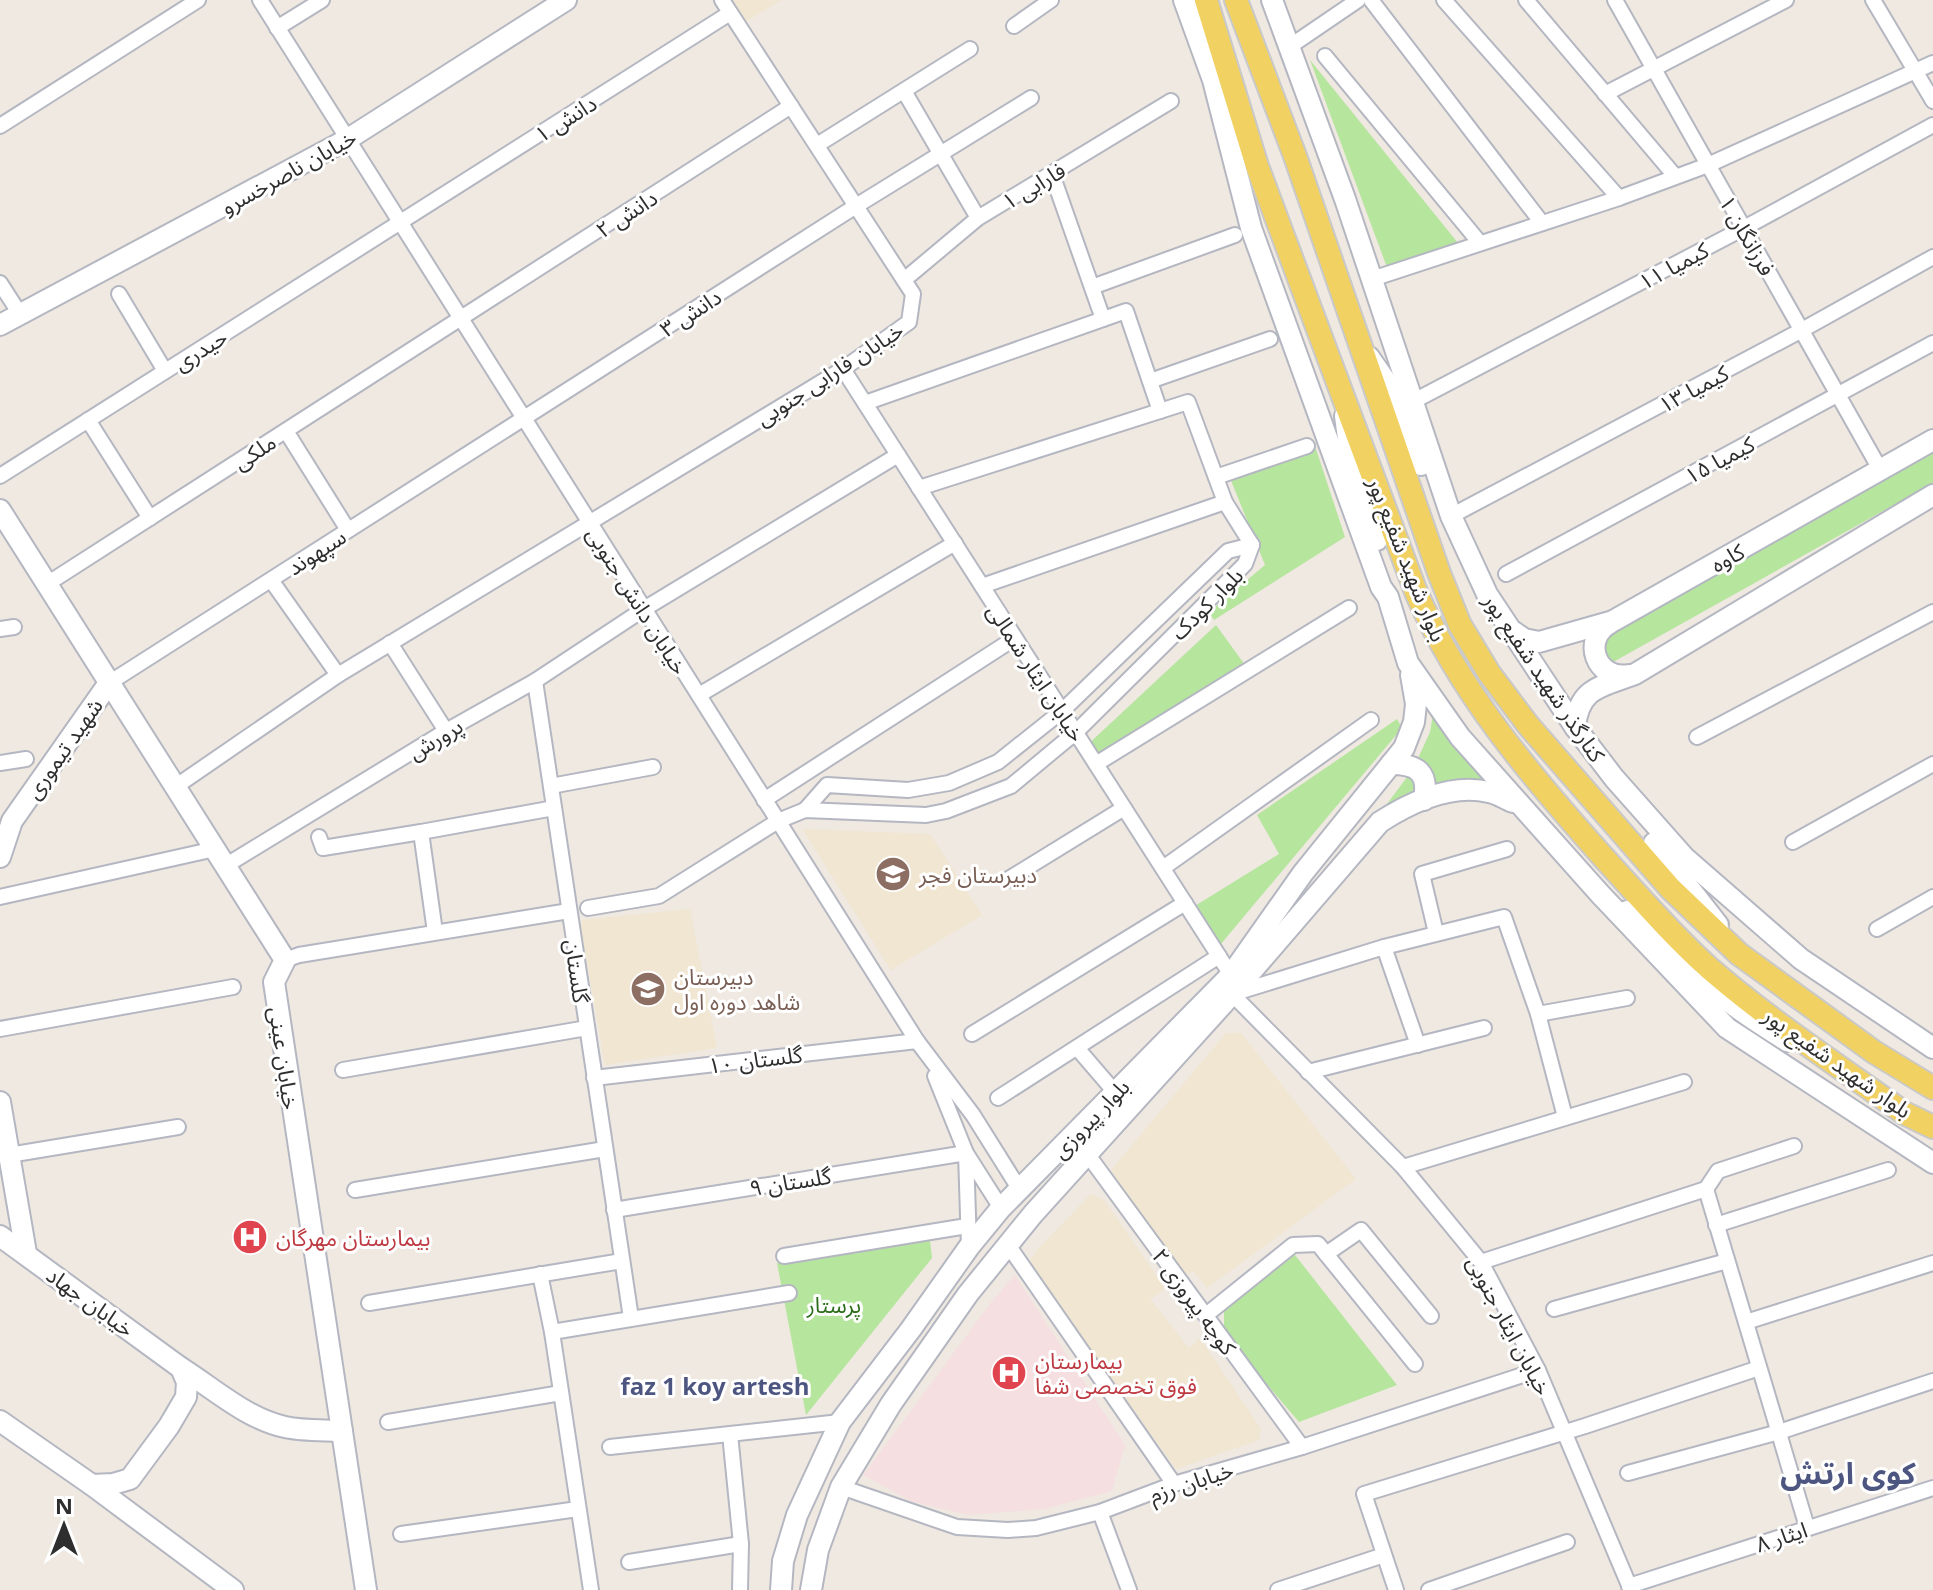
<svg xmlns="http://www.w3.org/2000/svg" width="1933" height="1590" font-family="'Open Sans','Noto Sans Arabic',sans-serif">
<rect width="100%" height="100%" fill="#efe9e1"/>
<g fill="#f0e6d1">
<polygon points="719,0 781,0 736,28"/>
<polygon points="802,829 930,834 982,915 891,970"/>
<polygon points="690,909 717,1048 605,1065 581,930 582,920"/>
<polygon points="1226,1033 1241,1033 1356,1179 1207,1288 1193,1271 1181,1279 1106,1176"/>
<polygon points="1091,1194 1104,1200 1166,1289 1150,1299 1189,1348 1200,1338 1261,1429 1259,1440 1176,1469 1028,1265 1037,1250"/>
</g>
<polygon fill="#f5dfe0" points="1015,1275 1125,1445 1112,1491 1044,1509 969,1515 913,1502 863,1475 992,1301"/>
<g fill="#b6e59e">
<polygon points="1310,60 1458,243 1388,270"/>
<polygon points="1933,446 1933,483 1615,661 1606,662 1597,639"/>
<polygon points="1316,449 1345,537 1214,620 1209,612 1265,565 1230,478"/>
<polygon points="1216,625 1245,665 1091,762 1083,749"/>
<polygon points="1433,714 1486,780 1458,781 1435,789 1432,774 1415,765 1430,732"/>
<polygon points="1397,719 1402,728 1210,957 1185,912 1279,854 1257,815"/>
<polygon points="1410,773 1422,790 1387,804"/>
<polygon points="930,1240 932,1258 806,1415 777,1263"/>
<polygon points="1295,1255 1397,1385 1299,1422 1224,1334 1224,1306"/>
</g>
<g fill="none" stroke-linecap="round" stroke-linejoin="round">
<defs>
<g id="street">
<polyline points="260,0 917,1041 973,1115 1020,1190"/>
<polyline points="1371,0 1542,223"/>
<polyline points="1526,0 1675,176"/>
<polyline points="1615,0 1881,471"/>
<polyline points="1873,0 1933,101"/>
<polyline points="1014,26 1051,0"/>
<polyline points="277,28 322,0"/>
<polyline points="1289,47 1358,0"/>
<polyline points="1325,56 1480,243"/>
<polyline points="904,91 978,218"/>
<polyline points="1605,94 1786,0"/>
<polyline points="0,126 198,0"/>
<polyline points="817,145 970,49"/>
<polyline points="1052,174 1103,319"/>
<polyline points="1619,198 1708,165 1933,63"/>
<polyline points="1372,279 1619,198 1444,0"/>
<polyline points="904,280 978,218 1171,101"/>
<polyline points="0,283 20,314"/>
<polyline points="1092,287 1235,235"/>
<polyline points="119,294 165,371"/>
<polyline points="843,369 1231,975"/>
<polyline points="1150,381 1270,339"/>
<polyline points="1412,402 1744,228 1933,125"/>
<polyline points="865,403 1126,311 1160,411"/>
<polyline points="88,420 150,518"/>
<polyline points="286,431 348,530"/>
<polyline points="0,476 730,13"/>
<polyline points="1216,477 1307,446"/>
<polyline points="919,488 1188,402 1225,502 1252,545"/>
<polyline points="1451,516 1802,330 1933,257"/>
<polyline points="1506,574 1933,343"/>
<polyline points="271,580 338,675"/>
<polyline points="47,584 791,106"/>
<polyline points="982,586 1225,502"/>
<polyline points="0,629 14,627"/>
<polyline points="390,643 446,731"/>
<polyline points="535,681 631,1318"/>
<polyline points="109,683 856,206 1031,98"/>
<polyline points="699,695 955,543"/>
<polyline points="1697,737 1933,612"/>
<polyline points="0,763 26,759"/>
<polyline points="1096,764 1349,608"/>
<polyline points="551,786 653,767"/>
<polyline points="175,787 338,675 843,369 909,322 913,294 722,0"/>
<polyline points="764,800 1015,638"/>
<polyline points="805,810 827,785 908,790 949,783 998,762 1062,711 1228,551 1252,545"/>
<polyline points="319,837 323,848 421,832"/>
<polyline points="1793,842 1933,764"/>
<polyline points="225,866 446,731 535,681 644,609 898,455"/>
<polyline points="1163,868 1371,720"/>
<polyline points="1007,880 1124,808"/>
<polyline points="0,897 215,849"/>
<polyline points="588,908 659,896 778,821 805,810 926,815 946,811 1011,786 1076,732 1245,564 1252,545"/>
<polyline points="1877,929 1933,897"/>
<polyline points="435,932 421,832 554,808"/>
<polyline points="1436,933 1422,874 1507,849"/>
<polyline points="1384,947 1418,1045"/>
<polyline points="285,960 299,955 569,911"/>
<polyline points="1538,1014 1627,998"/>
<polyline points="0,1029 233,987"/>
<polyline points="972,1034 1185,903"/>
<polyline points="1077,1048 1114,1091"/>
<polyline points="343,1070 587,1028"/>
<polyline points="1308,1072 1484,1028"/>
<polyline points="935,1076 966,1153 1001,1208"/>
<polyline points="594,1078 917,1041"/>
<polyline points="998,1098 1219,956"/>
<polyline points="1565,1117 1538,1014 1504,917 1384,947 1232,994 1403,1167 1481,1262 1538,1370 1631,1590"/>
<polyline points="9,1155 178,1127"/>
<polyline points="1088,1155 1302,1447"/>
<polyline points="1403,1167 1684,1082"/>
<polyline points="1706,1189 1807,1527"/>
<polyline points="1706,1189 1718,1171 1794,1146"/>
<polyline points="355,1190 605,1149"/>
<polyline points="614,1210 966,1153 969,1247"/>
<polyline points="1716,1225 1888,1170"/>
<polyline points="1008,1245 1174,1484"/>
<polyline points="1326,1254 1361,1230 1431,1316"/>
<polyline points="784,1256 967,1226"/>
<polyline points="1481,1262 1706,1189"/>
<polyline points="540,1274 552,1332 591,1590"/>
<polyline points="369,1303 622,1261"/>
<polyline points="1554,1309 1727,1261"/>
<polyline points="1206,1315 1293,1245 1318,1244 1415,1364"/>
<polyline points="1746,1322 1933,1263"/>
<polyline points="552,1332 789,1293"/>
<polyline points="388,1422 561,1393"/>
<polyline points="730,1434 741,1544 740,1590"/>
<polyline points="610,1447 840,1422"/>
<polyline points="1628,1473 1779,1432 1933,1381"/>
<polyline points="841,1487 957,1527 1008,1530 1036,1528 1100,1512 1174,1484 1302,1447 1538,1370"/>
<polyline points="1100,1512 1129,1590"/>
<polyline points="401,1534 578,1509"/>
<polyline points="629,1562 741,1544"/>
<polyline points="1629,1586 1933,1488"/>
<polyline points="1278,1590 1384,1555"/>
<polyline points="1396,1590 1364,1494 1585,1426 1759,1368"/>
<polyline points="1429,1590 1567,1542"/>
</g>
<g id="secondary">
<polyline points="1184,0 1213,80 1251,228 1381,587 1388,597 1408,663 1460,737 1600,894 1727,1028 1933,1163"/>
<polyline points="1272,0 1345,199 1451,516 1487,594 1575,727 1614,778 1684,857 1801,959 1933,1048"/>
<polyline points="0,325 348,139 566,0"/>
<polyline points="1369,357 1385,380 1421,465"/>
<polyline points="1345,416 1349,446 1377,540"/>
<polyline points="0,510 285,960 274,982 366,1590"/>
<path d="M1610,623c-29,16 -14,58 19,52"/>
<polyline points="1514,632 1524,639 1539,642 1613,621 1933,440"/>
<path d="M1575,727c4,-40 26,-40 60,-53l298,-179"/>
<path d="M1391,764c26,0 38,8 33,36"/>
<polyline points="1654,843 1718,925"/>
<polyline points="0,857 12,821 109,683"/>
<path d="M1627,911c30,20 52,47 79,71 25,24 53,41 81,59"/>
<polyline points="0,1102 26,1253"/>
<polyline points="0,1236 181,1368 187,1382 186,1397 169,1426 130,1479 113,1484 92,1485 0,1421"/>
<path d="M181,1368c32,20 66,51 104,59 18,4 38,3 57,4"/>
<polyline points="92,1485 233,1590"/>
<polyline points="781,1590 783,1561 797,1515 840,1422 911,1329 969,1247 1001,1208 1231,975 1303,873 1404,748 1414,722 1416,704 1411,675"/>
<path d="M811,1590l7,-40 23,-63 50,-83 77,-110 65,-80 199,-220 148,-172c31,-20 71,-39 109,-30 8,1 16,7 24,10"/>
</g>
<g id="primary">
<path d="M1206,0l51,166 159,426c44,101 115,184 188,266 34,37 68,77 105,110 61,53 130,98 195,145l29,14"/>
<polyline points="1236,0 1295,156 1439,573 1460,625 1489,673 1528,725 1670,888 1739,954 1874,1052 1933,1088"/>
</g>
</defs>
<use href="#street" stroke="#b4b7c1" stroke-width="18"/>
<use href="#secondary" stroke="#b4b7c1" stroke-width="24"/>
<use href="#primary" stroke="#c9c9c9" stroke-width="26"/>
<use href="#street" stroke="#fff" stroke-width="14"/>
<use href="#secondary" stroke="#fff" stroke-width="20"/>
<use href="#primary" stroke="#f2d163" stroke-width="22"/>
</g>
<defs>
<symbol id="school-disc" viewBox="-11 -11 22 22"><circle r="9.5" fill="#8d6e63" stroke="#fff"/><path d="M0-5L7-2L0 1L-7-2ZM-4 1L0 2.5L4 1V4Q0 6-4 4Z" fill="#fff"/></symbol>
<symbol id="hospital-disc" viewBox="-11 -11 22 22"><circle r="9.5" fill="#e0444e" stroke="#fff"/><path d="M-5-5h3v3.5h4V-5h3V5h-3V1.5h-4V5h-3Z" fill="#fff"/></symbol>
</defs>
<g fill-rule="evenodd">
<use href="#school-disc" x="873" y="854" width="40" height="40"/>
<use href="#school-disc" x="628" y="969" width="40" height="40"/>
<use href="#hospital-disc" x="230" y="1217" width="40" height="40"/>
<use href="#hospital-disc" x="989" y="1353" width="40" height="40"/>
</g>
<g text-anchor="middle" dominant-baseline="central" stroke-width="6" stroke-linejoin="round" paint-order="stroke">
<g font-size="22" fill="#2e2e2e" stroke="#fff">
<text transform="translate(565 118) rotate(-32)">دانش ۱</text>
<text transform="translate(288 171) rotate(-29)">خیابان ناصرخسرو</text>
<text transform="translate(1033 185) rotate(-31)">فارابی ۱</text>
<text transform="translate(626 213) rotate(-33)">دانش ۲</text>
<text transform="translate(1748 235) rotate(60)">فرزانگان ۱</text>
<text transform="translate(1673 265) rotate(-28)">کیمیا ۱۱</text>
<text transform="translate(690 312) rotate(-33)">دانش ۳</text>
<text transform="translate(200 349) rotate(-32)">حیدری</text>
<text transform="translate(829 373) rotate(-33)">خیابان فارابی جنوبی</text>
<text transform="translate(1693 388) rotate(-28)">کیمیا ۱۳</text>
<text transform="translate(254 451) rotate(-33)">ملکی</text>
<text transform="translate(1719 459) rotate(-28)">کیمیا ۱۵</text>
<text transform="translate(316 551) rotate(-33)">سپهوند</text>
<text transform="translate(1727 557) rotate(-29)">کاوه</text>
<text transform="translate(1408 559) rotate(68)">بلوار شهید شفیع پور</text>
<text transform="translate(638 600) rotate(58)">خیابان دانش جنوبی</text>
<text transform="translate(1206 603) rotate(-45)">بلوار کودک</text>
<text transform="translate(1037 672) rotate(57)">خیابان ایثار شمالی</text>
<text transform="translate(1545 677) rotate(56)">کنارگذر شهید شفیع پور</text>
<text transform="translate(435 738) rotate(-31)">پرورش</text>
<text transform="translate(63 748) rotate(-55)">شهید تیموری</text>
<text transform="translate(578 971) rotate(82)">گلستان</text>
<text transform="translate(285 1058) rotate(82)">خیابان عینی</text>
<text transform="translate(755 1059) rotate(-7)">گلستان ۱۰</text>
<text transform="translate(1838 1062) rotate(35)">بلوار شهید شفیع پور</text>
<text transform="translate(1090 1118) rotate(-46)">بلوار پیروزی</text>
<text transform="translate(790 1181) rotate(-9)">گلستان ۹</text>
<text transform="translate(91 1301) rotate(36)">خیابان جهاد</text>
<text transform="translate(1195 1301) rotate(54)">کوچه پیروزی ۲</text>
<text transform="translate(1510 1325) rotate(62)">خیابان ایثار جنوبی</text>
<text transform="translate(1191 1481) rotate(-18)">خیابان رزم</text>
<text transform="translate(1781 1536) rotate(-18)">ایثار ۸</text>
</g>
<g font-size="22" fill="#785e54" stroke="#fff" text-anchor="start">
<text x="919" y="874">دبیرستان فجر</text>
<text x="674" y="976">دبیرستان<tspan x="674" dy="25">شاهد دوره اول</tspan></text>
</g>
<g font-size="22" fill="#be3a42" stroke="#fff" text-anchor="start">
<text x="276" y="1237">بیمارستان مهرگان</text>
<text x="1035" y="1360">بیمارستان<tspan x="1035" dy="25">فوق تخصصی شفا</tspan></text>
</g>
<g font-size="22" fill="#2c6e1b" stroke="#fff">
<text x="834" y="1304">پرستار</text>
</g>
<g font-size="24" font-weight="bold" fill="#4d5680" stroke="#fff">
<text x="715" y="1385">faz 1 koy artesh</text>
</g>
<g font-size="30" font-weight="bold" fill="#4d5680" stroke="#fff">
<text x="1848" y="1472">کوی ارتش</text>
</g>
</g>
<g transform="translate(64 1526)" stroke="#ffffff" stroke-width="6" paint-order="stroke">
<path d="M0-6L14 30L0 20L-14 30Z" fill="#2e2e2e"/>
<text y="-12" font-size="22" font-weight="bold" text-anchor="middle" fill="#2e2e2e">N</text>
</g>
</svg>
